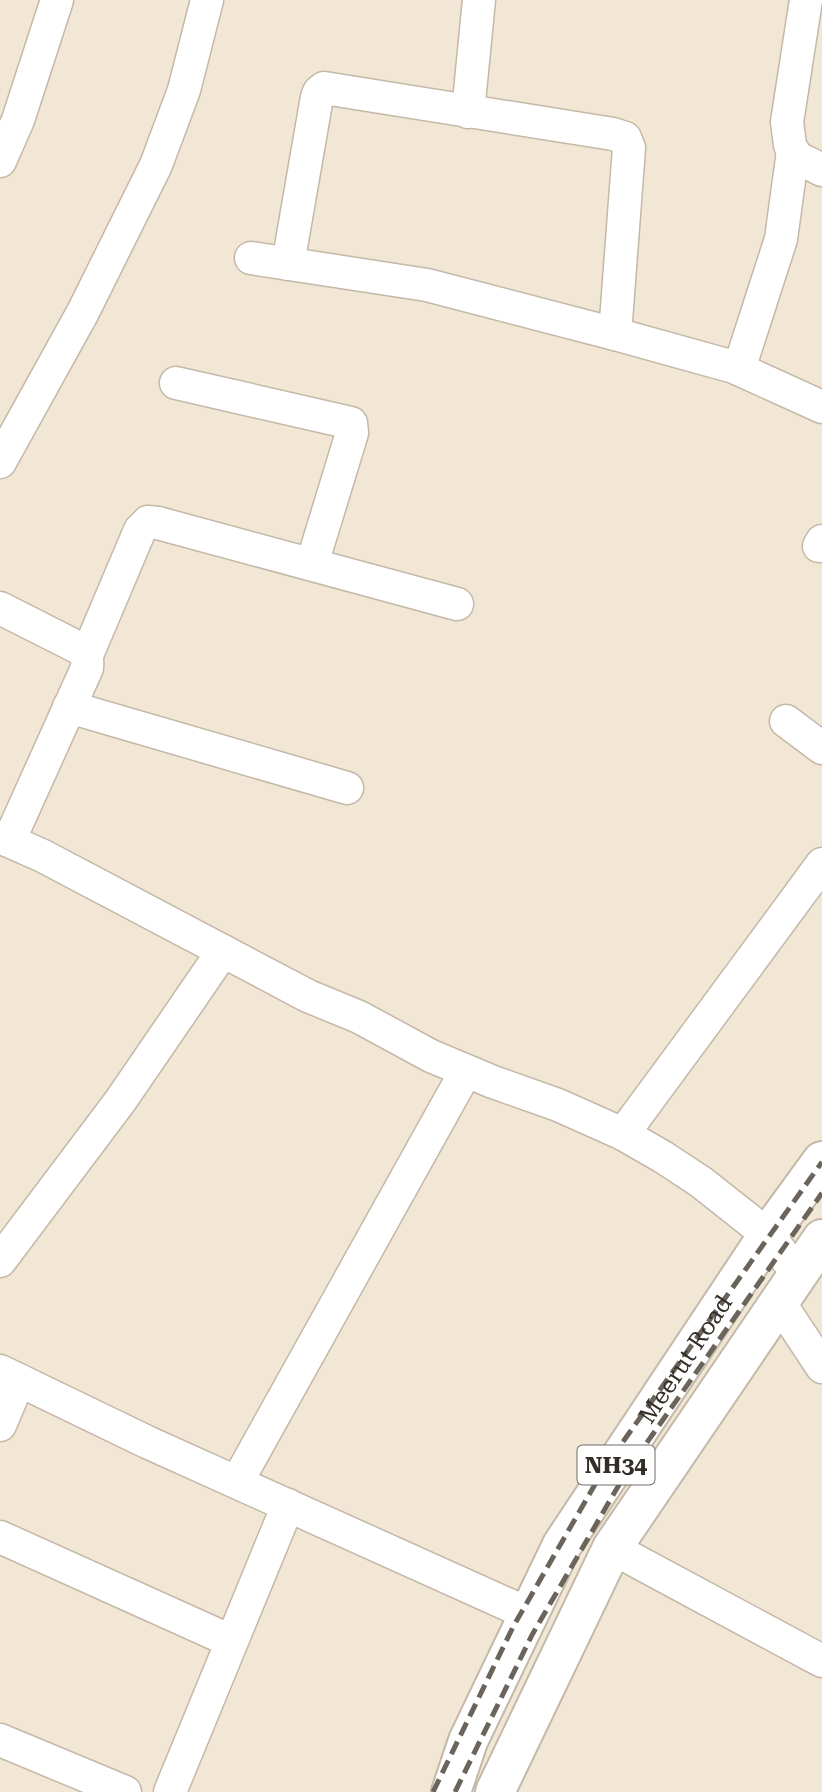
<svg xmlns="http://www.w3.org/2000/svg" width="822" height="1792" font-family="'Roboto Serif',serif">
<rect width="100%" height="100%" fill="#f2e6d5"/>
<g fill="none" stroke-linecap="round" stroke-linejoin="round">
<defs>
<g id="minor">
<polyline points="806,0 787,122 790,145 793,151 798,158 822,170"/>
<polyline points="468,112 479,0"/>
<polyline points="0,161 18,120 57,0"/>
<polyline points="251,258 427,285 615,334 734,367 822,407"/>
<polyline points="288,264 317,97 319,92 324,88 613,134 625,138 629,148 615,334"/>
<polyline points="739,369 781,239 793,151"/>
<polyline points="176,383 351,423 352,433 312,564"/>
<polyline points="0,462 83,312 156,165 184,90 207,0"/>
<polyline points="819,546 822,541"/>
<path d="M0,608l81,41c6,7 7,10 6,19l-78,173"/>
<polyline points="87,655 140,530 148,522 158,523 457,604"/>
<polyline points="69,707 347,788"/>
<polyline points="786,721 822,748"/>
<polyline points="0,837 43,856 308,996 359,1017 431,1056 493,1082 558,1105 623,1134 663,1157 701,1182 768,1235 798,1274"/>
<polyline points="623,1134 822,864"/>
<polyline points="0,1261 121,1100 223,951"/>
<polyline points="779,1302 822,1367"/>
<polyline points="0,1371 147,1442 529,1614"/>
<polyline points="0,1425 19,1380"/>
<polyline points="237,1482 466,1071"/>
<polyline points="0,1537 231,1641"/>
<polyline points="612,1548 822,1661"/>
<polyline points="0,1740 125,1792"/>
<polyline points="170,1792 288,1505"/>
</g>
<g id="trunk">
<path id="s1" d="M451,1792l17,-51 94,-196 206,-310 54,-74"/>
<polyline points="495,1792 612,1548 822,1239"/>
</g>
</defs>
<use href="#minor" stroke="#c4b8a8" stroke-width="35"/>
<use href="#trunk" stroke="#c4b8a8" stroke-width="42"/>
<use href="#minor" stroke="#fff" stroke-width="32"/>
<use href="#trunk" stroke="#fff" stroke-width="38"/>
<g stroke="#6b645a" stroke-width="5" stroke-dasharray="14 7" stroke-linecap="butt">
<polyline points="433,1792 513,1627 605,1467 822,1162"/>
<polyline points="455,1792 532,1635 627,1471 822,1193"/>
</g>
</g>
<g text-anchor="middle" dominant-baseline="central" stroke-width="6" stroke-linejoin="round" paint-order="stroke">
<rect fill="#fff" stroke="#706d68" stroke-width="2" x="577.5" y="1445.5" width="77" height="39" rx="5"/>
<g font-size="23" font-weight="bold" fill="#332f28">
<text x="616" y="1465">NH34</text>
</g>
<g font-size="24" fill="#332f28" stroke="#fff">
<text stroke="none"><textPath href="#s1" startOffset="494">Meerut Road</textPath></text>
</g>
</g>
</svg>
